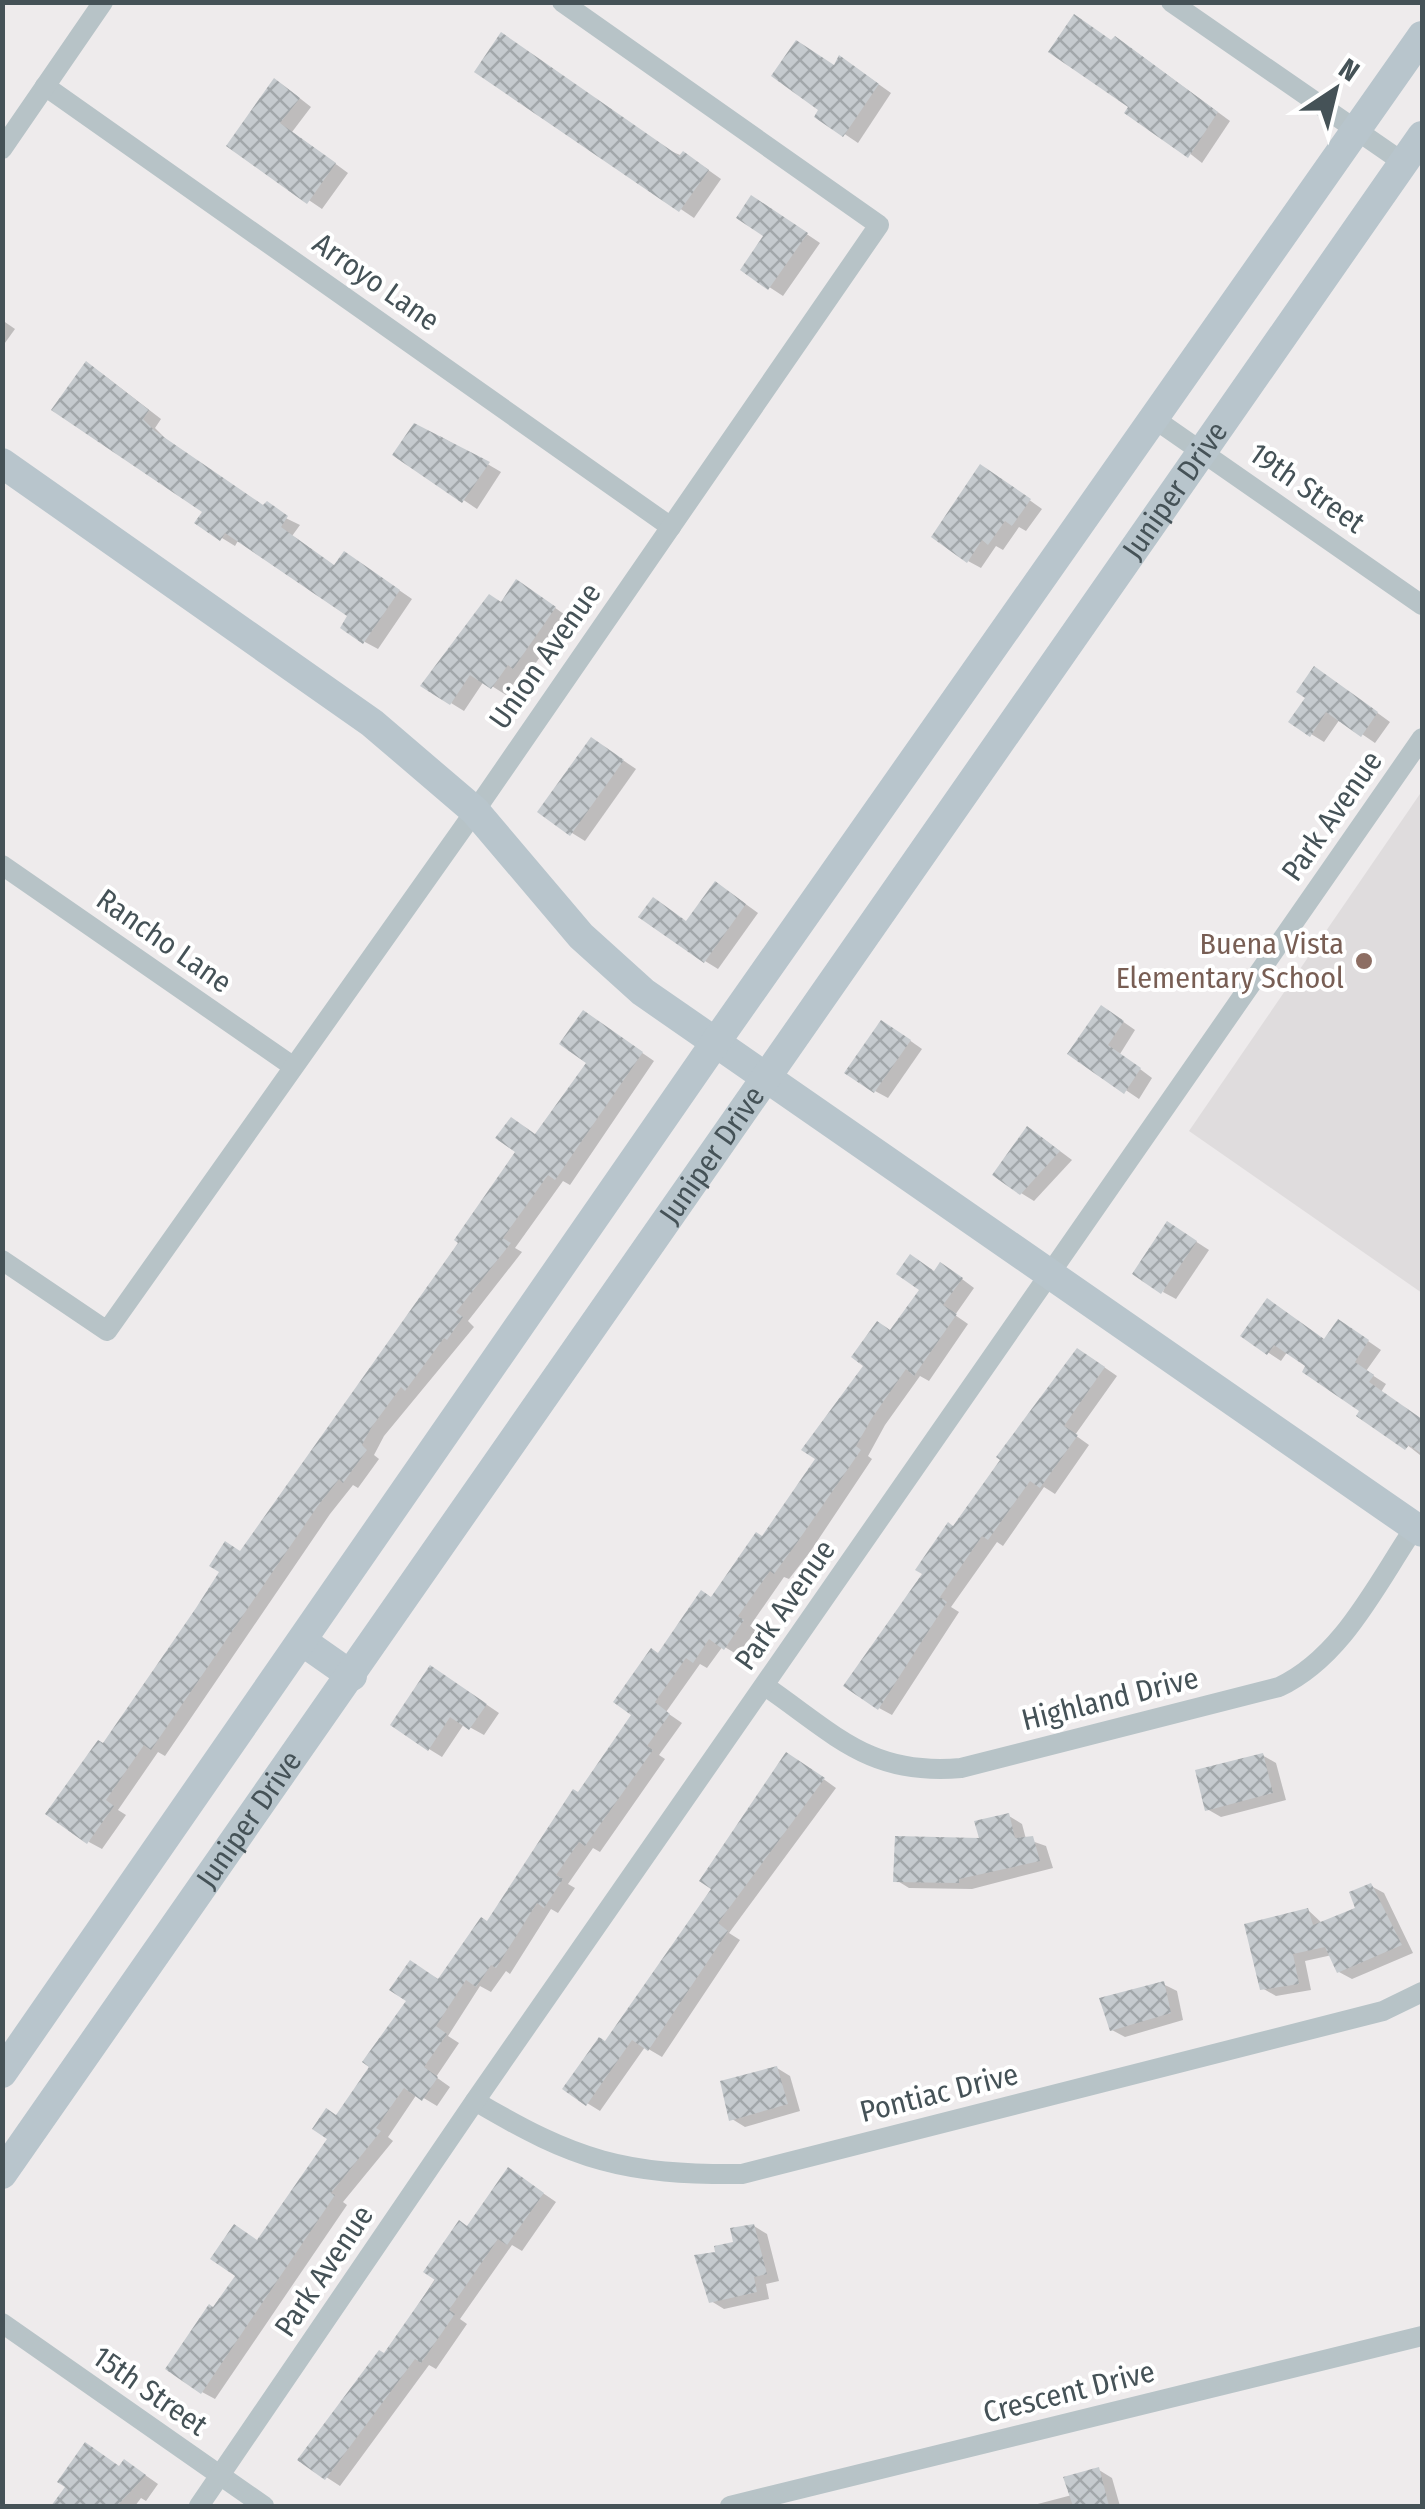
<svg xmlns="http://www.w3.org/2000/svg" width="1425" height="2509" font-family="'Fira Sans Condensed',sans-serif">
<defs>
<pattern id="building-cross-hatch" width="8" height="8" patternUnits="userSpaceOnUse" patternTransform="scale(2.5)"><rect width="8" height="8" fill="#c5cace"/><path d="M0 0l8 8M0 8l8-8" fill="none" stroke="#a2a7aa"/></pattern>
</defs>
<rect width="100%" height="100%" fill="#eeebec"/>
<polygon fill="#dfdcdd" points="1422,791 1422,1293 1189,1131"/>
<g fill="#0003">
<polygon points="1113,43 1129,47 1230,121 1202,163 1131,107"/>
<polygon points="853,66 891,93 858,143 818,116 835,68"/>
<polygon points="477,71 697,162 721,179 694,218"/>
<polygon points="288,89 311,107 292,132 348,173 322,209 229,146"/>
<polygon points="765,206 820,243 783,296 743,270 766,236"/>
<polygon points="2,320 15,329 2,347"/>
<polygon points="100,372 161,419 155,428 169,442 265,508 300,525 292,536 336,567 358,562 412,599 378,649 365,642 351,615 239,539 235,546 222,538 206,511"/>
<polygon points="440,436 501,472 477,509 395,454"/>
<polygon points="994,475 1042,509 1026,531 1019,527 1003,550 996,546 981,568 968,561"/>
<polygon points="530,590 568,617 528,674 522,671 506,695 484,681 464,711 451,703 502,605"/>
<polygon points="1328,677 1390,722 1375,743 1340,719 1324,742 1311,734"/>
<polygon points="605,748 636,769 585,841 572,833"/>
<polygon points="729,892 758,913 718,969 705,961 688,923"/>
<polygon points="1115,1016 1135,1030 1120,1054 1152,1078 1139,1099 1071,1053"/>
<polygon points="596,1021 654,1061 570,1185 563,1181 515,1248 522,1252 468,1321 474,1327 384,1436 374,1455 379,1459 358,1488 353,1485 330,1514 165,1756 158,1752 118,1810 126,1815 102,1849 89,1842 104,1746 590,1063"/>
<polygon points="895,1030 922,1049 888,1098 875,1091"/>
<polygon points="1041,1137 1072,1160 1034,1201 1021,1193"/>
<polygon points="1181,1232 1209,1250 1176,1299 1163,1292"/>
<polygon points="936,1273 954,1273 974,1288 955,1315 968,1324 929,1381 920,1376 885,1425 868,1456 872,1459 810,1552 789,1579 784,1577 750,1626 756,1630 738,1655 723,1646 707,1668 700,1664 666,1712 682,1723 659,1755 665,1759 600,1852 593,1848 568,1884 575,1888 558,1913 551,1909 510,1974 506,1971 491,1992 480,1986 448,2036 459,2043 436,2077 450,2087 437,2106 417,2094 388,2137 393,2141 343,2202 347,2205 215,2399 202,2392 214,2310 331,2138 337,2117 488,1924 635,1715 659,1656 763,1539 818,1459 891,1332"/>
<polygon points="1352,1330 1381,1350 1366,1371 1386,1384 1381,1392 1422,1420 1420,1455 1288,1351 1281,1361 1243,1336 1326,1341"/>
<polygon points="1091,1358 1117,1376 1075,1435 1089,1445 1055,1494 1044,1487 1003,1546 997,1542 951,1607 959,1612 892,1715 879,1708 954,1529"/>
<polygon points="444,1676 499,1713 484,1735 464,1724 442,1757 429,1749"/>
<polygon points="1262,1755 1276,1763 1286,1800 1221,1817 1207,1809"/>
<polygon points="800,1762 836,1788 729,1933 740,1940 662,2057 645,2047 600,2111 587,2103 606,2044"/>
<polygon points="1009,1816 1022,1824 1026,1839 1046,1846 1053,1868 972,1889 909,1888 896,1880 982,1841"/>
<polygon points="1371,1886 1384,1893 1413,1953 1352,1979 1339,1972 1332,1955 1305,1961 1311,1990 1276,1996 1262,1988 1308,1910 1323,1924 1358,1909"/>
<polygon points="1163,1984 1177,1991 1183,2020 1125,2037 1112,2030"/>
<polygon points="777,2068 790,2076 800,2111 745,2127 732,2119"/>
<polygon points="521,2178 556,2202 522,2251 512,2245 460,2319 467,2324 436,2369 429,2365 340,2486 300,2460 385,2356 468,2228"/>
<polygon points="754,2226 767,2234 779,2281 766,2284 769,2299 724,2309 711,2301 717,2254"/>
<polygon points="121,2468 138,2470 158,2484 146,2501 141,2498 135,2506 67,2506 58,2500"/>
<polygon points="1099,2470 1112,2478 1120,2506 1030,2506 1072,2495"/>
</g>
<g fill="url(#building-cross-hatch)">
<polygon points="1074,14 1111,40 1115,36 1218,112 1188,158 1124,113 1128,107 1048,52"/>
<polygon points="501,32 679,156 683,151 709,170 679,212 474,72"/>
<polygon points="796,40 834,65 839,55 879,84 843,137 814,117 818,110 771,76"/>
<polygon points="274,78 300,98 280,123 336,163 307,204 226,146"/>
<polygon points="751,195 808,233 768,290 740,270 763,236 736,218"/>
<polygon points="86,361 149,410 143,419 155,431 263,505 267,501 288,516 281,527 334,565 344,551 400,590 363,644 340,628 347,616 225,533 220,541 194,523 202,512 51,410"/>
<polygon points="414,423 490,462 462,503 392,455"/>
<polygon points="980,464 1031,499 1012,526 1005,521 988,545 982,540 967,563 931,537"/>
<polygon points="516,579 556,607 513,669 508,665 491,689 470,675 450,705 420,686 489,594 501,602"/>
<polygon points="1314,666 1378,712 1361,737 1326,712 1310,737 1288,722 1305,698 1296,692"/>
<polygon points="591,737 624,760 570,836 537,812"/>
<polygon points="715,881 746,904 704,963 638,917 653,897 686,921"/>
<polygon points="1101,1005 1124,1021 1108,1045 1141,1068 1124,1094 1067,1054"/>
<polygon points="583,1010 643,1052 555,1180 548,1175 503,1238 511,1243 456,1312 463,1317 447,1340 444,1338 405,1391 401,1387 371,1428 362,1445 367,1450 343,1483 339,1479 317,1507 151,1750 144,1745 106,1800 114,1806 87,1844 45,1814 98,1740 103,1743 196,1608 219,1572 209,1566 225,1541 240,1551 458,1243 454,1240 515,1152 495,1138 511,1117 535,1134 586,1063 559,1044"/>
<polygon points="881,1020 911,1040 874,1093 844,1073"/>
<polygon points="1027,1126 1060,1151 1020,1195 992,1175"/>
<polygon points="1167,1221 1197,1241 1161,1294 1132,1274"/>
<polygon points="910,1254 934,1271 940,1262 963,1278 943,1305 957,1314 914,1376 906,1369 872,1418 856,1446 861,1450 796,1544 774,1574 770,1571 738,1616 744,1620 724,1650 709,1639 693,1663 686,1658 655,1702 670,1714 647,1746 653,1750 585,1846 579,1842 556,1875 563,1879 544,1908 537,1903 496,1968 491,1965 476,1987 466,1980 436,2026 447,2034 424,2067 438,2077 422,2101 404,2088 376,2128 381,2131 331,2193 335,2195 201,2394 165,2369 209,2304 213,2307 235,2276 210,2259 234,2224 257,2240 327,2139 312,2129 326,2108 336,2115 369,2067 362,2062 406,2001 389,1990 410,1960 438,1979 481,1917 487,1921 573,1789 578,1792 631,1715 613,1702 651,1648 658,1653 701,1590 711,1597 756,1532 762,1536 815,1459 801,1450 863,1366 851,1357 877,1321 890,1330 919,1290 896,1274"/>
<polygon points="1267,1298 1324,1339 1338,1319 1369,1340 1355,1362 1374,1375 1369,1382 1422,1419 1422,1454 1409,1445 1405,1450 1356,1416 1359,1411 1302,1372 1305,1366 1274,1345 1267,1355 1240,1336"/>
<polygon points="1077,1348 1105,1367 1064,1426 1078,1435 1040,1488 1030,1481 988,1540 982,1536 940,1597 947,1602 878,1710 843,1686 922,1574 915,1570 948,1522 953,1526 1000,1460 996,1457"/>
<polygon points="430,1665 487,1704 469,1730 450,1717 428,1751 390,1725"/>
<polygon points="786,1752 825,1778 718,1923 728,1931 648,2051 632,2040 586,2106 562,2089 599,2037 605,2041 711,1889 699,1881"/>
<polygon points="1263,1753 1273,1793 1205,1811 1195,1770"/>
<polygon points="1009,1813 1015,1838 1033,1836 1040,1861 959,1879 959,1883 893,1882 895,1836 979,1838 974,1821"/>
<polygon points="1371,1883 1402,1945 1337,1973 1325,1947 1293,1954 1299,1984 1260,1990 1244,1924 1308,1908 1313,1925 1355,1908 1349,1892"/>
<polygon points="1164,1981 1171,2013 1110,2031 1099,1998"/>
<polygon points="777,2066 788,2104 729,2121 720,2081"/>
<polygon points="508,2167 544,2193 507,2245 498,2239 449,2310 455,2314 421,2363 415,2359 325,2480 297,2460 379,2350 384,2353 435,2280 423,2272 459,2220 467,2226"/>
<polygon points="754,2224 767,2274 754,2277 757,2292 709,2303 694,2255 715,2252 714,2246 733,2242 730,2228"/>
<polygon points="85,2442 119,2466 124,2459 146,2475 117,2506 51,2506 65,2487 57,2482"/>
<polygon points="1099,2467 1109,2506 1073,2506 1063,2477"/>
</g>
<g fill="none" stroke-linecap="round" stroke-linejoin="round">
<g stroke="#b7c3c7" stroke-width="20">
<polyline points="1171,2 1404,163"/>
<polyline points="45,86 671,527"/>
<polyline points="2,149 103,2"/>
<polyline points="1156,420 1422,605"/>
<polyline points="2,865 291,1065"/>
<polyline points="2,1260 107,1331 475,811 879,225 562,2"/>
<path d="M765,1686c71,49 105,90 196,82l318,-81c64,-30 98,-104 136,-160"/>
<path d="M475,2101c101,60 149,74 267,73l641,-163 39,-19"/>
<polyline points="2,2323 264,2506"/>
<polyline points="199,2506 475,2101 1422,738"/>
<polyline points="730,2506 1422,2336"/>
</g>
<g stroke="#b8c5cc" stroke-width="30">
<polyline points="2,463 372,723 475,811 581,936 643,992 1422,1532"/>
<polyline points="302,1641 352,1676"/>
<polyline points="2,2073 715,1043 1422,36"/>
<path id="s1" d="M2,2174l1420,-2038"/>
</g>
</g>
<circle fill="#8d6e63" stroke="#fff" stroke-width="4" cx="1364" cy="961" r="10"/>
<g text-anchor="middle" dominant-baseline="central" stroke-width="8" stroke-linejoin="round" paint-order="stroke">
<g font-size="30" fill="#455257" stroke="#fff">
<text transform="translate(376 282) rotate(35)">Arroyo Lane</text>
<text transform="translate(1307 488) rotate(35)">19th Street</text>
<text stroke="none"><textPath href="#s1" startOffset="2052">Juniper Drive</textPath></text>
<text transform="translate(545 656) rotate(-55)">Union Avenue</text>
<text transform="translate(1332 816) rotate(-55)">Park Avenue</text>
<text transform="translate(164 941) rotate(35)">Rancho Lane</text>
<text stroke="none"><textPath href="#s1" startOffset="1242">Juniper Drive</textPath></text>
<text transform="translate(785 1605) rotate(-55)">Park Avenue</text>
<text transform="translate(1110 1699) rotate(-14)">Highland Drive</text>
<text stroke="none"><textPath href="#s1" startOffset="432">Juniper Drive</textPath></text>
<text transform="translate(939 2093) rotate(-14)">Pontiac Drive</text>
<text transform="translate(324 2271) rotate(-56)">Park Avenue</text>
<text transform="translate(150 2391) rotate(35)">15th Street</text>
<text transform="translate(1069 2392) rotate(-14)">Crescent Drive</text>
</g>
<g font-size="30" fill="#785e54" stroke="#fff" text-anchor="end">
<text x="1344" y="944">Buena Vista<tspan x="1344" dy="34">Elementary School</tspan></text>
</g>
</g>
<rect width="1425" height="2509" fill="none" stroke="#455257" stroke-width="10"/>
<g transform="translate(1335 90) rotate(35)" stroke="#ffffff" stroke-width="8" paint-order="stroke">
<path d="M0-8L18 38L0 25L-18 38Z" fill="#455257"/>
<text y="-15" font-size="28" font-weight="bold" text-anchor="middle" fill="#455257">N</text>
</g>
</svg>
